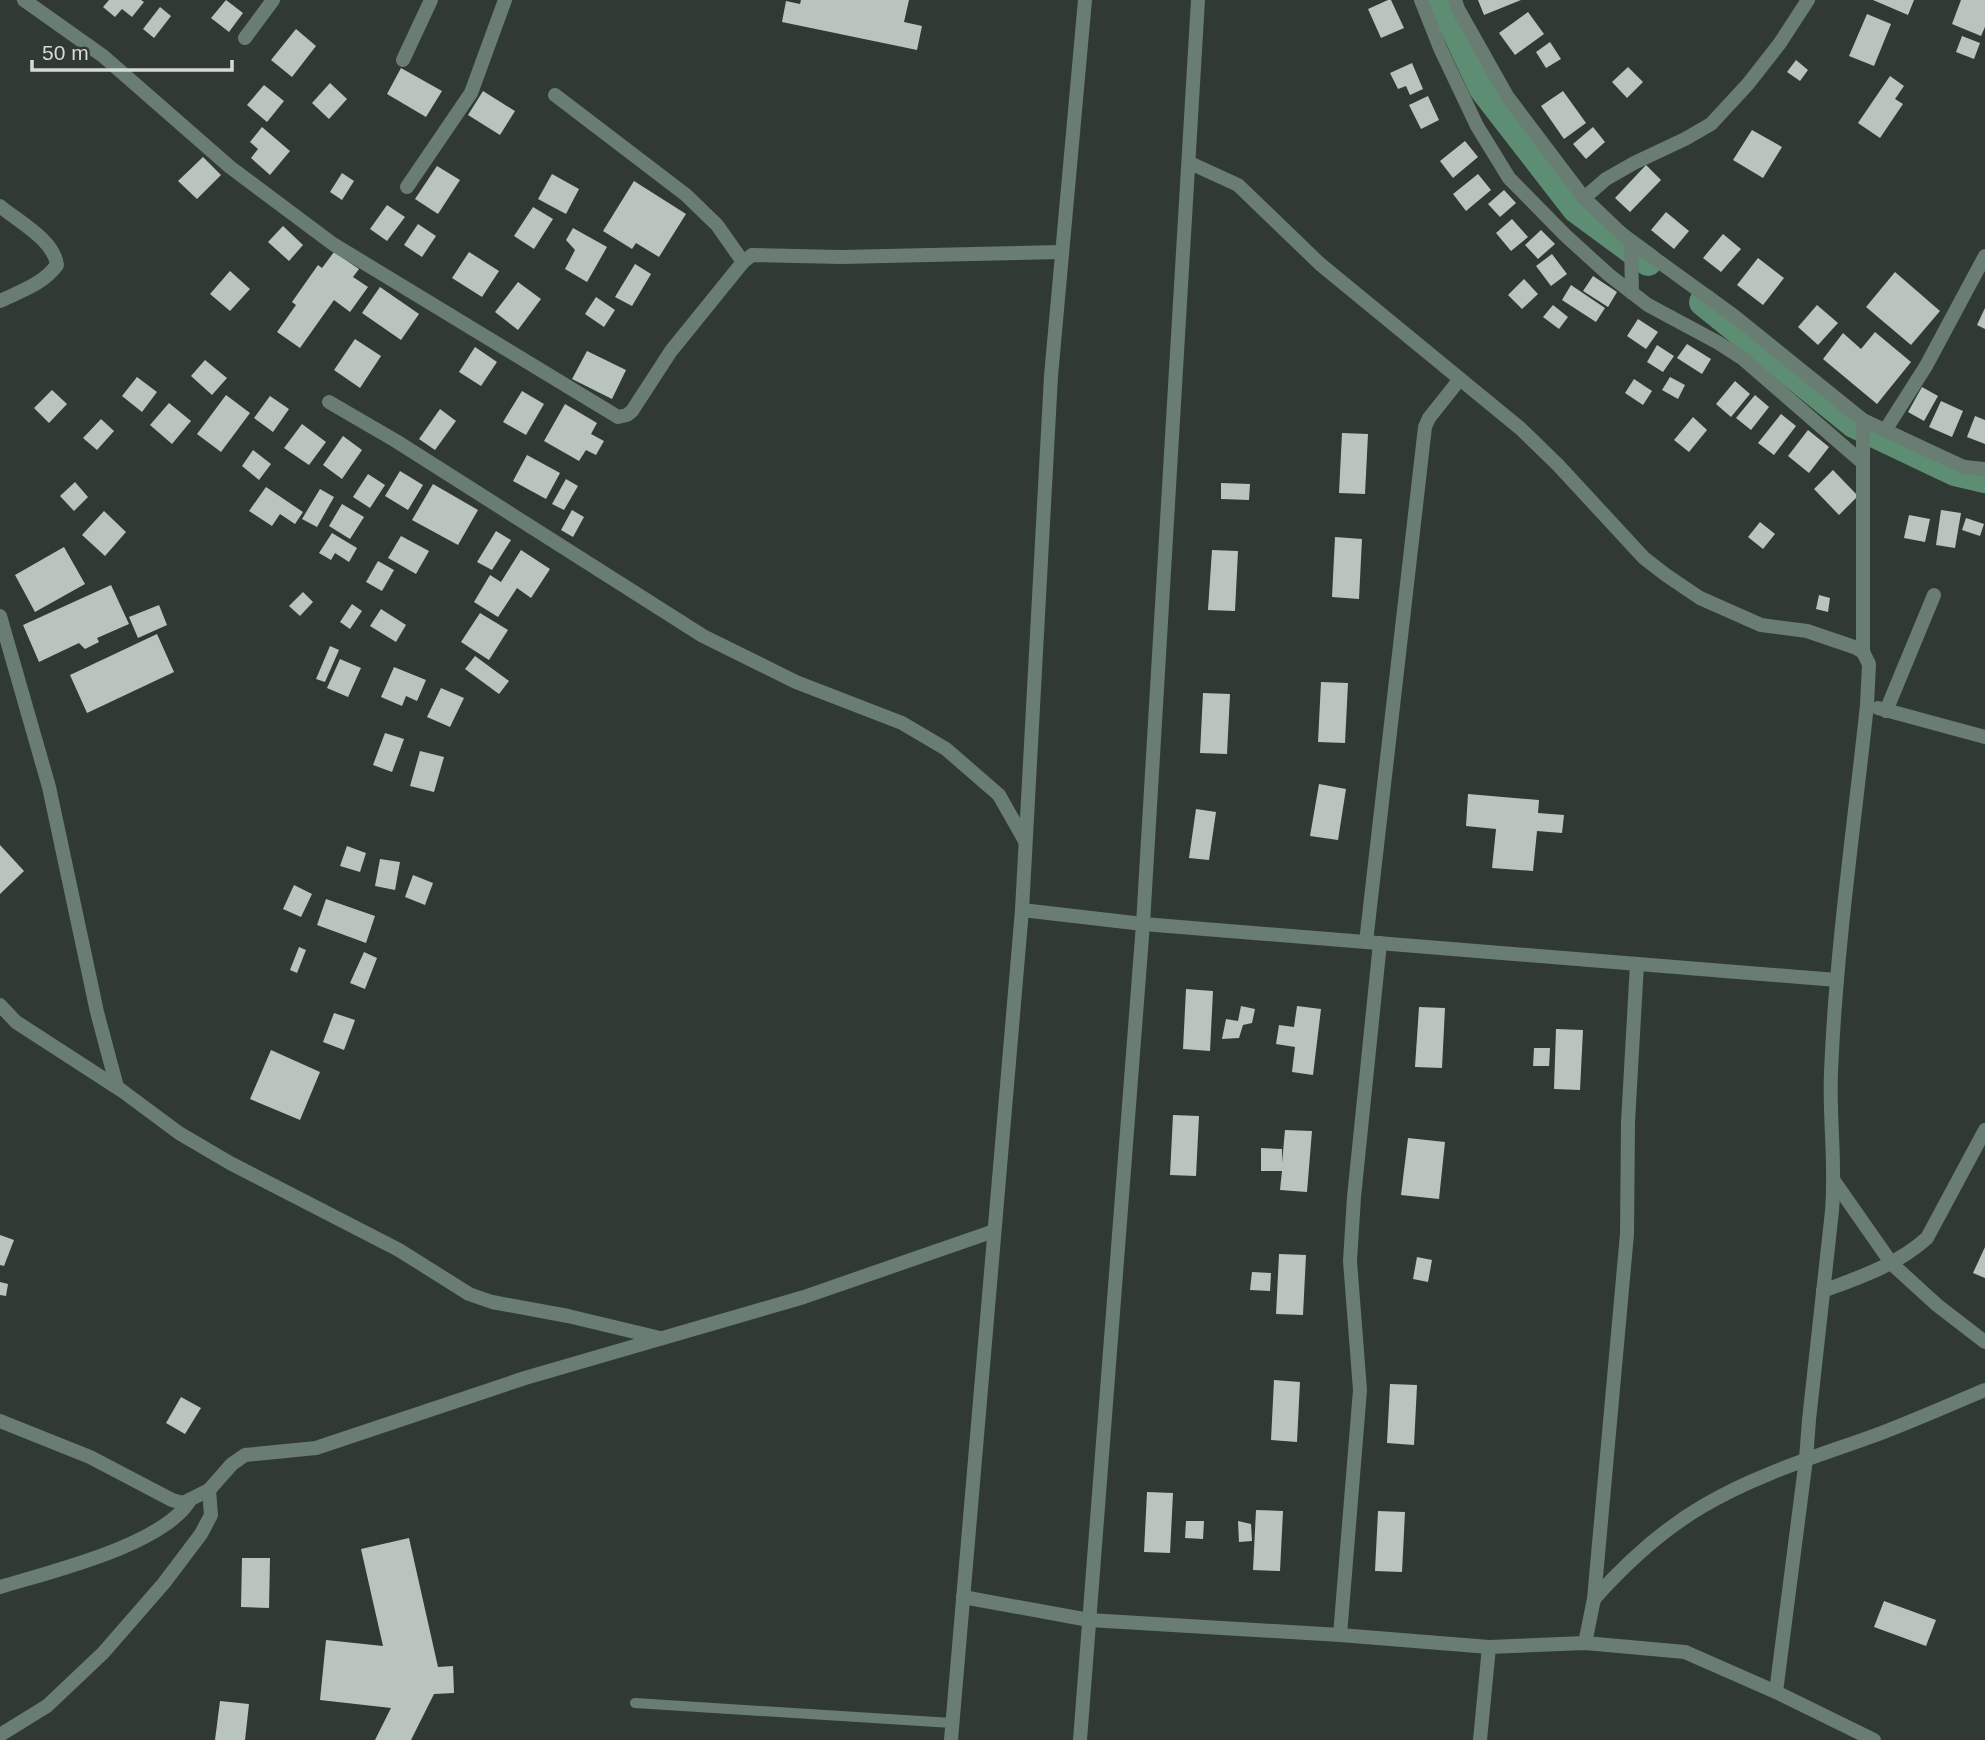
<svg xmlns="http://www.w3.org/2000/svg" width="1985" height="1740" font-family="Helvetica,sans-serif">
<rect width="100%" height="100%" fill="#313934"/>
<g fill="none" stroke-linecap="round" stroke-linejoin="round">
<g stroke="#5d8d73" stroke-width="28">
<polyline points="1441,0 1483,89 1576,209 1648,262"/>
<polyline points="1703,302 1854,424 1955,472 1985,479"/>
</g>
</g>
<g fill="#bac4be">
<polygon points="109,0 141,0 144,2 132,17 122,9 115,17 103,7"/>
<polygon points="226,0 243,13 229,32 211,18"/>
<polygon points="801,0 909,0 904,22 922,26 917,50 782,22 786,1 800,4"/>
<polygon points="1388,0 1391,0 1404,28 1381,38 1368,9"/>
<polygon points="1478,0 1521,0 1484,15"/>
<polygon points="1873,0 1914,0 1908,15"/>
<polygon points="1961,0 1985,0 1985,27 1981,36 1952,24"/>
<polygon points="160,7 171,16 154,38 143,29"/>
<polygon points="1528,12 1544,34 1515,55 1499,33"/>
<polygon points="1867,14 1891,24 1874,66 1849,56"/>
<polygon points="296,29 316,46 292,77 271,60"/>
<polygon points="1962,36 1980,43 1974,59 1956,52"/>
<polygon points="1550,42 1561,59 1546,68 1536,52"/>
<polygon points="1796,60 1808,70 1800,81 1787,72"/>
<polygon points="1412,63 1423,89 1410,95 1406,86 1398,89 1390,73"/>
<polygon points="1628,67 1643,82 1627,98 1612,82"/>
<polygon points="401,68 442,91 426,117 387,94"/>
<polygon points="1890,76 1904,86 1895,99 1903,104 1880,138 1858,123"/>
<polygon points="330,83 347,99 329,119 312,103"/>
<polygon points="264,85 284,101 267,122 247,105"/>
<polygon points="483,91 515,111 500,135 468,115"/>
<polygon points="1563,91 1586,123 1564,139 1541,106"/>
<polygon points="1428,96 1439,120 1421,129 1409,105"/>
<polygon points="262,127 290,151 270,175 251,158 258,149 250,142"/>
<polygon points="1593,127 1605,142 1586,159 1573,144"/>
<polygon points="1752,130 1782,147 1763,178 1733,160"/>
<polygon points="1465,141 1478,157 1453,178 1440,161"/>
<polygon points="203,157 221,175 197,199 178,181"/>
<polygon points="1646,165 1661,180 1630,212 1615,198"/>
<polygon points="437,166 460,180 438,214 415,199"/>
<polygon points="342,173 354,181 342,200 330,192"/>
<polygon points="552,174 579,189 566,214 538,199"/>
<polygon points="1478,174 1491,190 1466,211 1453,194"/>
<polygon points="634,181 686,214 659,257 636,243 632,249 603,231"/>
<polygon points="1504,190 1516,203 1500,217 1488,204"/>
<polygon points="387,205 405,217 387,241 370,229"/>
<polygon points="533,207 553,219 534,249 514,236"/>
<polygon points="1666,212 1689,231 1674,249 1651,230"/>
<polygon points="1512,219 1528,237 1511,251 1496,233"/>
<polygon points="418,224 436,236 422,257 404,245"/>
<polygon points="283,226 303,245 289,261 268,242"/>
<polygon points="573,228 607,247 587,282 565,269 575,250 566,240"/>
<polygon points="1541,230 1555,244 1538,259 1525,245"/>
<polygon points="1723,234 1741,249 1721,272 1703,258"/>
<polygon points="334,252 359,269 353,277 368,287 350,312 334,300 300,348 277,332 296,305 292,302 318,265 322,268"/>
<polygon points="469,252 499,271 482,297 452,278"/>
<polygon points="1552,254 1567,274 1551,286 1536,266"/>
<polygon points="1758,258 1784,278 1763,305 1737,285"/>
<polygon points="635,264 651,274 632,306 615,297"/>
<polygon points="230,271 250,289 230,311 210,294"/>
<polygon points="1895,272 1940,311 1911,345 1866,307"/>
<polygon points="1593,276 1617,292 1608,307 1583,291"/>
<polygon points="1524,279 1538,294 1522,309 1508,295"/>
<polygon points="518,282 541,299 518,330 495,312"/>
<polygon points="1571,285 1605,308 1596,322 1562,300"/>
<polygon points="380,287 419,314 401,340 362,313"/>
<polygon points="596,297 615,310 604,327 585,314"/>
<polygon points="1553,305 1568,317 1559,329 1543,317"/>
<polygon points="1817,305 1838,323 1818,345 1798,327"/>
<polygon points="1985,308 1985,329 1977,325"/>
<polygon points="1638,319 1658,332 1646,349 1627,336"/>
<polygon points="1875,332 1911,362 1877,404 1823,359 1843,333 1861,349"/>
<polygon points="355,339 381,356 360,388 334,370"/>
<polygon points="1687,344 1711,359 1702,374 1677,358"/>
<polygon points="1657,345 1674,356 1663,372 1647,362"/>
<polygon points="475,347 497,362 481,386 459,372"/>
<polygon points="587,351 626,370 612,399 572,379"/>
<polygon points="205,360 227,378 212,395 191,376"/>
<polygon points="137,377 157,392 142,412 122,396"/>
<polygon points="1670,377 1685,385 1678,399 1662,390"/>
<polygon points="1634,379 1652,391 1643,405 1625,393"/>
<polygon points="1735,381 1750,394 1731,417 1716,404"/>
<polygon points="1922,387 1938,396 1924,421 1908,412"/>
<polygon points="52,390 67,404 49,423 34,408"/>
<polygon points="522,391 544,404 526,435 503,422"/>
<polygon points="226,395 250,413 221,452 197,434"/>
<polygon points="1755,395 1769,407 1751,430 1736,418"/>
<polygon points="270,396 289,409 273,432 254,418"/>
<polygon points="1941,401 1963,411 1952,437 1929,427"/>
<polygon points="169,403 191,421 172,444 150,425"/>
<polygon points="565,404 597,423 591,434 604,441 596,455 586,450 579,461 544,441"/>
<polygon points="440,409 456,421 435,450 419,439"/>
<polygon points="1781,414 1796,426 1774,455 1758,443"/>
<polygon points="1975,416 1985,420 1985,444 1967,437"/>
<polygon points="1693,417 1707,430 1689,452 1674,440"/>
<polygon points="101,419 114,431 97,450 83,438"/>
<polygon points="302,424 326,442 309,465 284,448"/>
<polygon points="1808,430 1829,447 1809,473 1788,456"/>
<polygon points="1342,433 1368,434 1365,494 1339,493"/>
<polygon points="343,436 362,450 342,479 323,465"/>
<polygon points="253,450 271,464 259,480 242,466"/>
<polygon points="527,455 560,473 546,499 513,481"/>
<polygon points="1833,470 1858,496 1839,515 1814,489"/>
<polygon points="400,471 423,485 408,510 385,496"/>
<polygon points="368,474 385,485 370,508 353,497"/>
<polygon points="566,479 578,486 564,510 552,504"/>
<polygon points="75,482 88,497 74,511 60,496"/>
<polygon points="1221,483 1250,484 1249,500 1221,499"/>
<polygon points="433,484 478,510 458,545 412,520"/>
<polygon points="266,487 303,512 295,524 280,514 272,526 249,511"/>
<polygon points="320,489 334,497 317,527 302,519"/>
<polygon points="342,504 364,517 350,539 329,526"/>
<polygon points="572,510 584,517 573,537 561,530"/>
<polygon points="1941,510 1961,513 1955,548 1936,545"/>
<polygon points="104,511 126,532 105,556 82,535"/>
<polygon points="1909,515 1930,519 1925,542 1904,538"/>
<polygon points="1966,518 1984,524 1980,536 1962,530"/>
<polygon points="1760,522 1775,534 1763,549 1748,537"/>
<polygon points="496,531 511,540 492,570 477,562"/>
<polygon points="332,533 357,548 349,562 335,553 331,560 319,553"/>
<polygon points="401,536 429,551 416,574 388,558"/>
<polygon points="1335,537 1362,539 1359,599 1332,597"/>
<polygon points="64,547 85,584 35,612 15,575"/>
<polygon points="521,550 550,569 531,598 517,588 498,617 474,602 490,575 501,582"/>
<polygon points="1212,550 1238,551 1235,611 1208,610"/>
<polygon points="378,561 394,570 382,591 366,582"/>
<polygon points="111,585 129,624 97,638 99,642 85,649 79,643 39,662 23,625"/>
<polygon points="303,592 313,602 300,616 289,606"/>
<polygon points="1819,595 1830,598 1828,612 1816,609"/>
<polygon points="352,604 362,611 350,629 340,622"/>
<polygon points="159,605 167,625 138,638 129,617"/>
<polygon points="381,609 406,625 396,642 370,626"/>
<polygon points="480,613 508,630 489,660 461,642"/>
<polygon points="157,634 174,672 87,713 70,675"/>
<polygon points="330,646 339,650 325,682 316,679"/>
<polygon points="475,656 509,681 499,694 465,669"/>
<polygon points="340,659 361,668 348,697 327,688"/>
<polygon points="394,667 426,680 417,701 406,696 402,706 381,697"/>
<polygon points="1321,682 1348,683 1345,743 1318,742"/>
<polygon points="441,688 464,698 450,727 427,717"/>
<polygon points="1203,693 1230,694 1227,754 1200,753"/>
<polygon points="385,733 404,739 392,772 373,765"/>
<polygon points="420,751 444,757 434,792 410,786"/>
<polygon points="1319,784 1346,789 1338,840 1310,836"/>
<polygon points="1468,794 1539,800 1538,813 1564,815 1562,833 1537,831 1533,871 1492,868 1496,829 1466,826"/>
<polygon points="1196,809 1216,812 1209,860 1189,858"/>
<polygon points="0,845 24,871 0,894"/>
<polygon points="347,846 366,853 360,872 340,866"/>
<polygon points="380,859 400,862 395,890 375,886"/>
<polygon points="413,875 433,883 425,905 405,897"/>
<polygon points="294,885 312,894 301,917 283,909"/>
<polygon points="326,899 375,916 366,943 317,925"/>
<polygon points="299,947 306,950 297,973 290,970"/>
<polygon points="364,952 377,958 365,989 350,983"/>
<polygon points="1186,989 1213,991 1210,1051 1183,1049"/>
<polygon points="1241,1006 1255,1009 1252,1023 1243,1025 1239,1038 1222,1039 1226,1019 1238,1021"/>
<polygon points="1297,1006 1321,1009 1313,1075 1292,1072 1295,1047 1276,1044 1279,1025 1294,1027"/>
<polygon points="1419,1007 1445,1008 1442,1068 1415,1067"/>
<polygon points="334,1013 355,1020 344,1050 323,1042"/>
<polygon points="1556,1029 1583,1030 1580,1090 1554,1089"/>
<polygon points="1534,1048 1550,1048 1549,1066 1533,1066"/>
<polygon points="271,1050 320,1072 300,1120 250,1099"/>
<polygon points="1173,1115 1199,1116 1196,1176 1170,1175"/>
<polygon points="1285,1130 1312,1131 1307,1192 1280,1190 1282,1171 1261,1171 1261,1148 1282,1149 1282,1163"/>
<polygon points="1408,1138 1445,1142 1439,1199 1401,1195"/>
<polygon points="0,1235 14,1240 4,1266 0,1265"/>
<polygon points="1985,1247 1985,1278 1973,1273"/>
<polygon points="1279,1254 1306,1255 1303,1315 1276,1314"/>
<polygon points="1417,1257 1432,1260 1428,1282 1413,1279"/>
<polygon points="1252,1272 1271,1273 1270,1291 1250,1290"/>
<polygon points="0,1282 8,1284 6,1296 0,1295"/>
<polygon points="1274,1380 1300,1382 1297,1442 1271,1440"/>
<polygon points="1390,1384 1417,1385 1414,1445 1387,1443"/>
<polygon points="181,1397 201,1408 185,1434 166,1423"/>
<polygon points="1147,1492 1173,1493 1170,1553 1144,1552"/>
<polygon points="1256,1510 1283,1511 1280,1571 1253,1570"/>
<polygon points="1378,1511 1405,1512 1402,1572 1375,1571"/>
<polygon points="1186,1521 1204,1521 1203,1539 1185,1538"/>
<polygon points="1238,1521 1251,1524 1252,1541 1239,1542"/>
<polygon points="409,1538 438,1667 453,1666 454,1693 434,1694 411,1740 375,1740 391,1708 320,1700 326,1640 383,1646 361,1549"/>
<polygon points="242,1558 270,1558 269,1608 241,1607"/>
<polygon points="1884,1601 1936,1620 1926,1646 1874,1627"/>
<polygon points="220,1701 249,1704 245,1740 215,1740"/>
</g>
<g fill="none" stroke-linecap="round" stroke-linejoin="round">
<polyline stroke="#697d72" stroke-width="10" points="635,1703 952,1723"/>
<g stroke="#697d72" stroke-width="14">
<polyline points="24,0 103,56 230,167 333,244 618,417 627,415 632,411 671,351 743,262 752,255 842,257 1062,252"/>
<polyline points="1421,0 1440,48 1477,126 1509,178 1565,235 1609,275 1648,305 1717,342 1742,358 1863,463"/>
<polyline points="1455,0 1458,9 1507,96 1584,198 1625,237 1734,316 1863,420 1964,467 1985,469"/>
<polyline points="245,38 273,0"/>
<polyline points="403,60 431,0"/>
<polyline points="555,95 686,195 717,225 743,262"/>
<polyline points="1190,163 1238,185 1320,264 1521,429 1558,465 1644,558 1666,575 1700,598 1761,625 1807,631 1854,647 1863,652"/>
<polyline points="407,187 471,93 505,0"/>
<polyline points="1584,198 1606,179 1634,163 1685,139 1711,124 1748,84 1780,43 1808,0"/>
<path d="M0,206c19,16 54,34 57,59 -14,19 -36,26 -57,36"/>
<polyline points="1631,241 1632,293"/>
<polyline points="329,402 396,441 703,636 796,682 902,723 946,749 999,795 1025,841"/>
<polyline points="1886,429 1926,366 1985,256"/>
<polyline points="0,616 49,787 97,1012 117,1087"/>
<polyline points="1878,708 1985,737"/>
<polyline points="1886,711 1934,595"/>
<polyline points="1022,910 1143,924 1837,980"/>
<polyline points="1366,942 1425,427 1429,418 1460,379"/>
<polyline points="0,1005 16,1022 121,1090 179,1133 230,1163 399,1250 469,1294 492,1302 568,1316 660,1338"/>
<polyline points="1834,1181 1892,1264 1937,1305 1985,1342"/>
<path d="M1823,1291c37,-14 74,-26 104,-53l58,-108"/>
<polyline points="0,1421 90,1457 172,1500 183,1503 209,1490 232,1464 245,1455 316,1448 525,1378 804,1297 994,1231"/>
<path d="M0,1587c49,-15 164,-42 190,-87"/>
<polyline points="963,1597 1089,1620 1340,1635 1489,1647 1585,1643 1685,1652 1776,1692 1874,1740"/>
<path d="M1594,1599c32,-36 68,-69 109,-93 54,-32 115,-50 173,-71 37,-14 73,-30 109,-45"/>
<polyline points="1340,1635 1360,1390 1350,1261 1354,1197 1380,943"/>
<polyline points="1585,1643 1594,1599 1627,1234 1628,1122 1637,964"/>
<path d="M1776,1692l30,-233 3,-39 23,-209c4,-48 -3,-93 -1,-139 5,-122 23,-245 36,-367l2,-41 -6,-12v-232"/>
<polyline points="0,1735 47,1706 103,1653 164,1583 201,1534 211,1515 209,1490"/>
<polyline points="1080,1740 1143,924 1198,0"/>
<polyline points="1480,1740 1489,1647"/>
</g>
<polyline stroke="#697d72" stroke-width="14" points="951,1740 1022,910 1051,376 1085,0"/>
</g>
<path d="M32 60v10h200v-10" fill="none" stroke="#d5dad7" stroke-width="3.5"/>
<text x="42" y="60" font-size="21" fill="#d5dad7" stroke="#313934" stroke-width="5" paint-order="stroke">50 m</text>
</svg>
